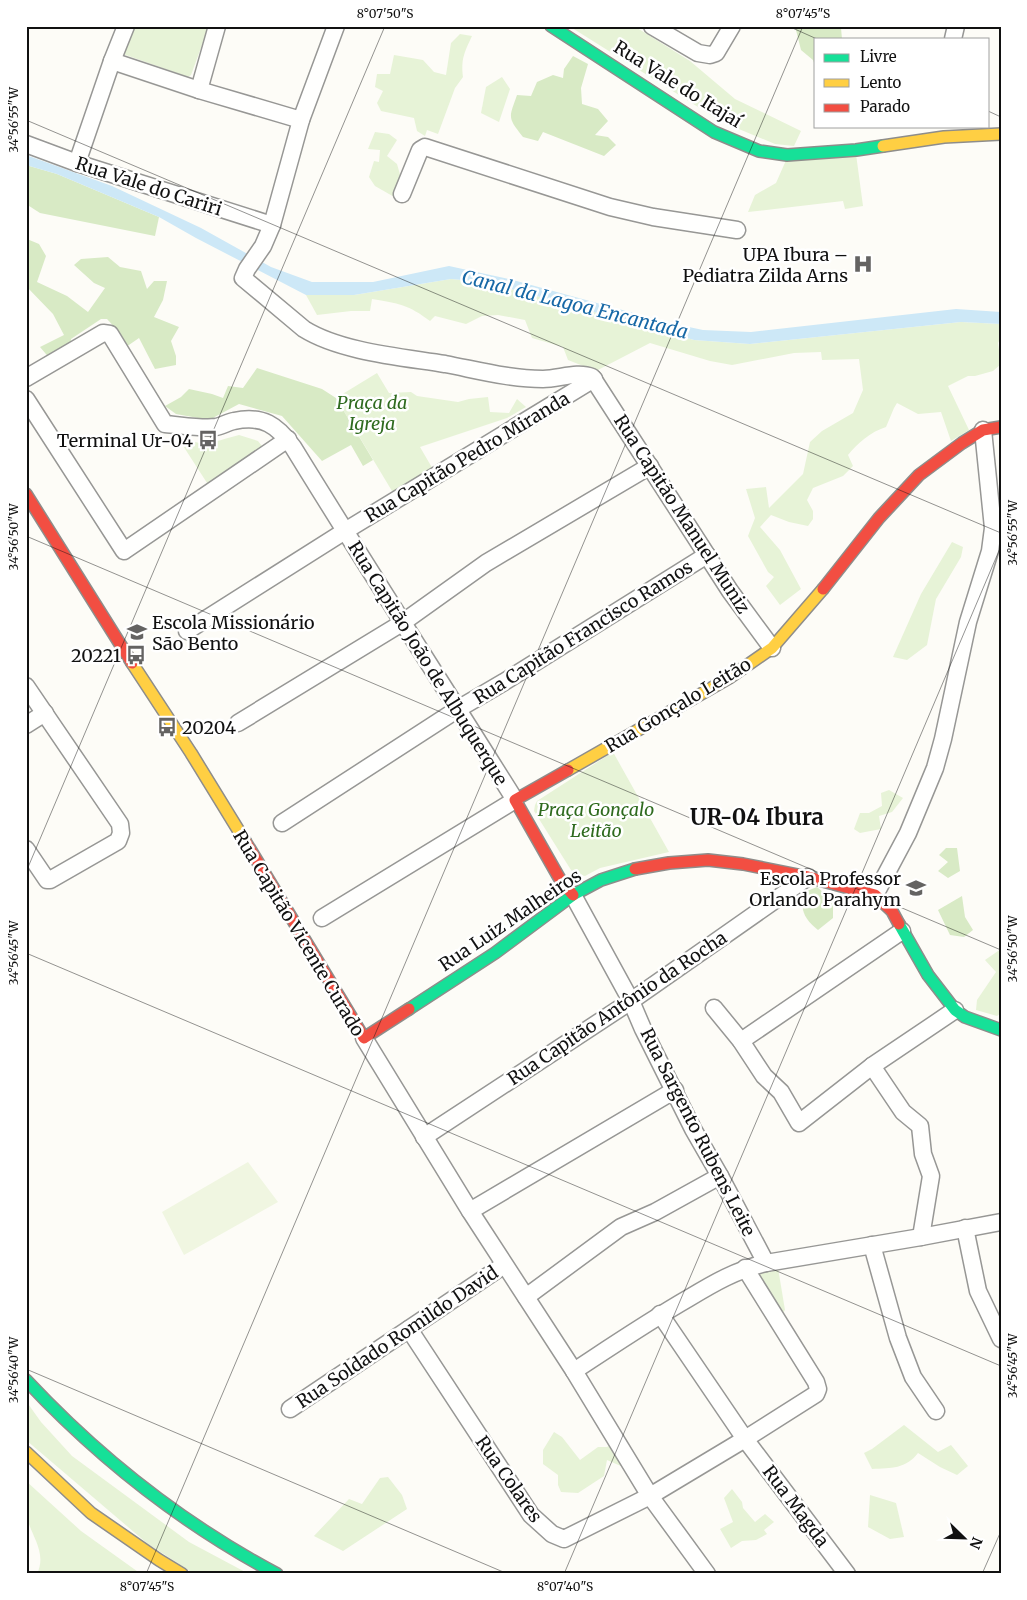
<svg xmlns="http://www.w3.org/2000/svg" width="1027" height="1600" font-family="Merriweather,serif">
<rect width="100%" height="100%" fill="#fdfcf7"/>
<g fill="#e7f3d7">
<polygon points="131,26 209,26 191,75 188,77 123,54"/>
<polygon points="569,26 634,26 690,61 735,99 801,131 794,146 775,144 722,122"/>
<path d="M460,34l12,2c-8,17 -11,23 -9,41l-8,11 -17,46 -11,-4 -2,6 -8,-5 -3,-13 -33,-7 -4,-8 6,-12 -8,-4 2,-13h13l4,-19 29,5 11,12 12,3 5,-32z"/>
<polygon points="502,77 510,89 499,122 481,113 486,87"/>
<polygon points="375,132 389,134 397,140 387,156 397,164 401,178 396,198 375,186 369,177 374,161 379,162 380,150 368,149"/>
<polygon points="856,154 863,206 845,209 843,201 748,212 755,195 776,183 787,158"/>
<path d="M451,279l23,2 34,7 186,52 56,4 211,-22 40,2v13l-3,6 3,21 -8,7 -18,5h-7l-20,10 21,44 -18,11 -10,-29 -23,2 -21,-11 -3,5 -8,19c-16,5 -28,16 -38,28l5,11 -10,10 -30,12 -6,12 6,11v8l-5,7 -19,-4 -18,-7 -11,12 20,23 21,39 -21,16 -14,-19 8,-9 -6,-5 -20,-36 7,-18 -9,-29 20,-2 3,21 34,-34 7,-32 12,-11 31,-18 10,-23 -4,-31 -37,1 -1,-8 -27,1 -62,12 -22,-4 -60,-18 -54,28 -28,-11 -5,-13 -31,-9 -7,-18 -27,-5 -16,1 -16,8 -31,-8 -5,5c-21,-16 -32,-18 -58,-22l-2,12h-19l-34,4 -11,-20h48z"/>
<polygon points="377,373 389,393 411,392 417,396 458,402 469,399 488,397 490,412 509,413 517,399 526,407 507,418 420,447 434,471 395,496 336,398"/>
<path d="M239,435l19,6 7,9 -56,36 -31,-48c9,-2 15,5 24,5 12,0 25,-5 37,-8z"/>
<polygon points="952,542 963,547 961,557 936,599 927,645 907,660 893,657 921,594"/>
<polygon points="613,752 669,852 600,868 585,876 576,874 571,870 534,811 535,805 537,801"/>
<polygon points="889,790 903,798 892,812 879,816 881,829 860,833 854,829 860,813 869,813 882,806 881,793"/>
<polygon points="1001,949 1001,1013 997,1016 976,1010 977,1000 996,972 985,960"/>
<polygon points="778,1268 785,1310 782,1314 757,1276 757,1271"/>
<polygon points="26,1401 41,1422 72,1456 189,1542 249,1574 196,1574 190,1571 148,1544 26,1440"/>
<path d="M904,1425l34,27 13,-7 17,21 -11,9 -17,-8 -22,-14c-12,16 -27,15 -46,16l-8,-16 8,-4z"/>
<polygon points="554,1432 562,1437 580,1460 598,1447 607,1447 613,1443 623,1467 607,1460 604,1476 578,1493 561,1492 558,1485 558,1475 543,1464 543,1450"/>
<polygon points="388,1477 402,1495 407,1509 343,1551 314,1536 349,1499 362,1504 380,1478"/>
<path d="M26,1481l55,50 60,43h-104c11,-23 -8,-40 -11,-61 -1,-10 0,-22 0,-32z"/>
<polygon points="732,1489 742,1502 743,1508 755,1522 765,1514 774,1522 764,1530 767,1534 756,1540 742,1541 731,1548 720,1529 733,1522 724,1498"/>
<polygon points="870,1495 896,1503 904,1537 890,1539 868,1527"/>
</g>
<g fill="#d8eac5">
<polygon points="795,26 839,26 841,28 842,39 816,39 816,68 813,60 801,50"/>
<path d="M573,56l15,8 -7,24 1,16 16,5 10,12 -13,14 13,2 8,8 -12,11 -61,-24 -5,9 -15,-4c-16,-20 -14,-19 -6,-42l14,1 6,-14 16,-7 10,3 1,-9z"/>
<polygon points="26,165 57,174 159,217 155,236 40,213 26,204"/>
<polygon points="27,239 39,244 46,256 37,282 67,296 88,312 105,288 94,283 74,265 81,259 108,257 120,267 141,271 147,289 154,281 167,281 163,300 154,317 179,327 171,341 176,356 176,365 155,369 139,338 126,347 120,333 107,319 101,319 71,339 71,349 51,360 40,347 64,335 53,314 26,286"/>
<polygon points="257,368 322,389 336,398 373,460 363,466 351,445 322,461 282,416 239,404 209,420 176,414 165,406 181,397 189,389 212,394 223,398 228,386 243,388"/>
<polygon points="946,848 957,848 960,871 948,878 938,871 948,862 939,855"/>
<path d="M817,887l16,14v17l-15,12c-13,-10 -21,-23 -11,-39z"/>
<polygon points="962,896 965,917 973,930 964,937 950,935 938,910"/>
</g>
<polygon fill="#f0f6e1" points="248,1162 278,1202 184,1255 162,1212"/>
<polygon fill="#cde8f7" points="26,155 112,186 201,228 271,267 312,282 373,282 449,266 513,280 670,323 703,330 751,332 956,309 1001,312 1001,324 961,322 750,344 694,340 508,288 474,281 451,279 354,295 306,295 196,238 159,217 57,174 26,165"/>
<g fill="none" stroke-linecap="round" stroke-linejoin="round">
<defs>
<g id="street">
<path d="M336,26l-35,94 -29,105 -9,21 -16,23 -4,9 61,51c37,23 98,28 141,35 32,6 65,15 98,15 16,0 34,-8 49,-2l138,214 42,57"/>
<polyline points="652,26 698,53 710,55 716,53 732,26"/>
<polyline points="953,39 956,26"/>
<polyline points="112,61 199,90 301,120"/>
<polyline points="199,90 217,26"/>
<polyline points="26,144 77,163 272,225"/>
<polyline points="77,163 112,61 126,26"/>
<polyline points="402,194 420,150 425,147 610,207 653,217 737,230"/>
<path d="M26,378l77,-45 7,1 55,90c14,1 37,5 51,3 6,-1 12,-5 18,-6 29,-6 43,4 59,26 73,119 148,235 222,353l-193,118"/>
<polyline points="26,399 124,551 288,439"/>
<polyline points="187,631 345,531 594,379"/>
<polyline points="26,686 120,824 121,833 118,841 50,880 47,880 26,849"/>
<polyline points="238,723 402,623 486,563 650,466"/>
<polyline points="26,725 45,713"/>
<polyline points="282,823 458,709 504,682 707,555"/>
<polyline points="573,895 631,1001 643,1029 693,1129 720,1176 766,1263"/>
<polyline points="875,895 908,833 935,768 943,739 968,622 990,551 993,528 983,430"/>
<polyline points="714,1008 741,1041 764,1076 781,1092 799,1123 872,1066 955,1010"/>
<polyline points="364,1038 470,1211 574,1371 650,1496 707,1574"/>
<polyline points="741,1041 902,931"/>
<polyline points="872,1066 903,1112 920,1126 923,1154 931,1176 921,1237"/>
<polyline points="424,1137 631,1001 808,877"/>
<polyline points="470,1211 675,1090"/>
<polyline points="965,1228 978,1291 1001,1339"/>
<polyline points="872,1245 898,1338 913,1377 936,1411"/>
<polyline points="526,1297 621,1227 655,1212 720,1176"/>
<polyline points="660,1314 745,1439 847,1574"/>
<polyline points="409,1329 531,1515 552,1534 564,1539 650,1496 745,1439 816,1394 818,1389 816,1382 745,1268"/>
<path d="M574,1371c38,-25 75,-50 115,-73 25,-15 47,-28 77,-35l155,-26 80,-15"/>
<polyline points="290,1409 504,1265"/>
</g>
<g id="fast">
<polyline points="551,26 714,132 759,151 787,155 856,150 883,146"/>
<polyline points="899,924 928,975 955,1010 965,1017 1001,1030"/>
<polyline points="409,1009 495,953 573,895 601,880 635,869"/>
<path d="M26,1380c74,79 155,143 251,194"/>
</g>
<g id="slow">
<polyline points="883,146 944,137 1001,134"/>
<polyline points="132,663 191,753 245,841"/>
<polyline points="568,770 729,678 772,648 823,589"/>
<polyline points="26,1452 91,1513 159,1560 182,1574"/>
</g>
<g id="jam">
<polyline points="26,494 132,663"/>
<polyline points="823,589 879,518 919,475 962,443 983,430 1001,427"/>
<polyline points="568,770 515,800 561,881 573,895"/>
<polyline points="245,841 364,1038 409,1009"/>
<polyline points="635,869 669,863 708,860 743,864 808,877 875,895 892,911 899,924"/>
</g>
</defs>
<use href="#street" stroke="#979795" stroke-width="19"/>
<use href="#fast" stroke="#8e8d8b" stroke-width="14"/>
<use href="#slow" stroke="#8e8d8b" stroke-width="14"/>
<use href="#jam" stroke="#8e8d8b" stroke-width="14"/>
<use href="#street" stroke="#fffffe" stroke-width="16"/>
<use href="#fast" stroke="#16e098" stroke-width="11"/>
<use href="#slow" stroke="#ffcf43" stroke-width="11"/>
<use href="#jam" stroke="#f24e42" stroke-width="11"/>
</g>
<path fill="none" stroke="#111" stroke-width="1" stroke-opacity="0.45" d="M788,26l29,13M988,111l13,6M26,120l975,413M26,536l975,414M26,872l359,-846M26,953l975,413M26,1369l482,205M146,1574l657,-1548M564,1574l437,-1028M982,1574l19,-43"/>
<defs>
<symbol id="hospital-bare" viewBox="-9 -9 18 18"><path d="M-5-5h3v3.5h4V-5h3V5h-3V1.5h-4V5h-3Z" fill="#646362" stroke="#fff" stroke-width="2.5" paint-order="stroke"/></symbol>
<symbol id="bus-bare" viewBox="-9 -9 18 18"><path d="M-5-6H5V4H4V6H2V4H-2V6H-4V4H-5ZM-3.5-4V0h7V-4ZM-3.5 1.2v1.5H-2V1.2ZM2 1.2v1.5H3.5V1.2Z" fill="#646362" stroke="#fff" stroke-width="2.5" paint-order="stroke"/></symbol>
<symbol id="school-bare" viewBox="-9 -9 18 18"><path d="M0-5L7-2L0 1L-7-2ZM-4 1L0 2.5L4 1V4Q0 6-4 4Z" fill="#646362" stroke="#fff" stroke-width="2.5" paint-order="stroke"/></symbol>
</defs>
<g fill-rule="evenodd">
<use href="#hospital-bare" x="849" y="250" width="28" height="28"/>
<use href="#bus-bare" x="194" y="426" width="28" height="28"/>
<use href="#school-bare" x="123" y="618" width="28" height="28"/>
<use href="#bus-bare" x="122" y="641" width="28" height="28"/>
<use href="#bus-bare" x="153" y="713" width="28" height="28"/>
<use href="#school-bare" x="902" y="874" width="28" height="28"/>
</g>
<g text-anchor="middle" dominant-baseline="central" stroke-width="5" stroke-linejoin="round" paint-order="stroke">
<g font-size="18" fill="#111" stroke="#fff">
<text transform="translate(678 84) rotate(32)">Rua Vale do Itajaí</text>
<text transform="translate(149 186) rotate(18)">Rua Vale do Cariri</text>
<text transform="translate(467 457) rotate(-31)">Rua Capitão Pedro Miranda</text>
<text transform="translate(682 514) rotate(57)">Rua Capitão Manuel Muniz</text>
<text transform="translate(583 632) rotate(-32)">Rua Capitão Francisco Ramos</text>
<text transform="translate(428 663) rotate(58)">Rua Capitão João de Albuquerque</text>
<text transform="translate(678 705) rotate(-31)">Rua Gonçalo Leitão</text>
<text transform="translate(510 920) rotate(-34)">Rua Luiz Malheiros</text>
<text transform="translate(299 933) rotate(59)">Rua Capitão Vicente Curado</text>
<text transform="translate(617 1008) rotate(-34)">Rua Capitão Antônio da Rocha</text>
<text transform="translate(698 1132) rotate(63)">Rua Sargento Rubens Leite</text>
<text transform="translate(397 1337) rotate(-34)">Rua Soldado Romildo David</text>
<text transform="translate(509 1479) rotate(55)">Rua Colares</text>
<text transform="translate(796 1506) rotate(53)">Rua Magda</text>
</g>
<g font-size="18" fill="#111" stroke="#fff" text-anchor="end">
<text x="848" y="254">UPA Ibura –<tspan x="848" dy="21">Pediatra Zilda Arns</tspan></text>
<text x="193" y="440">Terminal Ur-04</text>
<text x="152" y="622" text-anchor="start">Escola Missionário<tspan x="152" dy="21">São Bento</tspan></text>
<text x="121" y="655">20221</text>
<text x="182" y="727" text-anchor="start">20204</text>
<text x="901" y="878">Escola Professor<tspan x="901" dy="21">Orlando Parahym</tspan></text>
</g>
<g font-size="18" font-style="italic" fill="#2f6b1f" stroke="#fff">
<text x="372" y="402">Praça da<tspan x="372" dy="21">Igreja</tspan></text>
<text x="596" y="809">Praça Gonçalo<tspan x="596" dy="21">Leitão</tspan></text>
</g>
<g font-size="19" font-style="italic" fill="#1768a6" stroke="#fff">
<text transform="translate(575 304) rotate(14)">Canal da Lagoa Encantada</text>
</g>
<g font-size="22" font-weight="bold" fill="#111" stroke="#fff">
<text x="757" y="817">UR-04 Ibura</text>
</g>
</g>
<rect width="1027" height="1600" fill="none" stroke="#ffffff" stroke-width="55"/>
<rect x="814" y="38" width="175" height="90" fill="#ffffff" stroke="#a0a0a0"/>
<rect x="824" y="54" width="25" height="8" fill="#16e098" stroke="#a0a0a0"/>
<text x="860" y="62" font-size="15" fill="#111111">Livre</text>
<rect x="824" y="79" width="25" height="8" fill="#ffcf43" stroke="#a0a0a0"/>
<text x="860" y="88" font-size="15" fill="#111111">Lento</text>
<rect x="824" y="104" width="25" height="8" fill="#f24e42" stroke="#a0a0a0"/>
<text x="860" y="112" font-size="15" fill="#111111">Parado</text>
<g transform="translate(964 1538) rotate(113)" stroke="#ffffff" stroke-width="4" paint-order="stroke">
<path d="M0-4L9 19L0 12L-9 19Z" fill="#111111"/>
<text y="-8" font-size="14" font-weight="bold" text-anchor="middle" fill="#111111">N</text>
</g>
<rect x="28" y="28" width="972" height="1544" fill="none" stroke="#111" stroke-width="2"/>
<g font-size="12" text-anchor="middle" fill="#111">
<text x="385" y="18">8°07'50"S</text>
<text x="803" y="18">8°07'45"S</text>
<text transform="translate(14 120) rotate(-90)" y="4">34°56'55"W</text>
<text transform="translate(1013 533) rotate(-90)" y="4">34°56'55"W</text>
<text transform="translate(14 537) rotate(-90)" y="4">34°56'50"W</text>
<text transform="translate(1013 949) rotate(-90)" y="4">34°56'50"W</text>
<text transform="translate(14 953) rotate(-90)" y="4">34°56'45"W</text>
<text transform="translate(1013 1366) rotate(-90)" y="4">34°56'45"W</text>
<text transform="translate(14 1370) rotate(-90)" y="4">34°56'40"W</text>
<text x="147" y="1591">8°07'45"S</text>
<text x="565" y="1591">8°07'40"S</text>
</g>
</svg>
